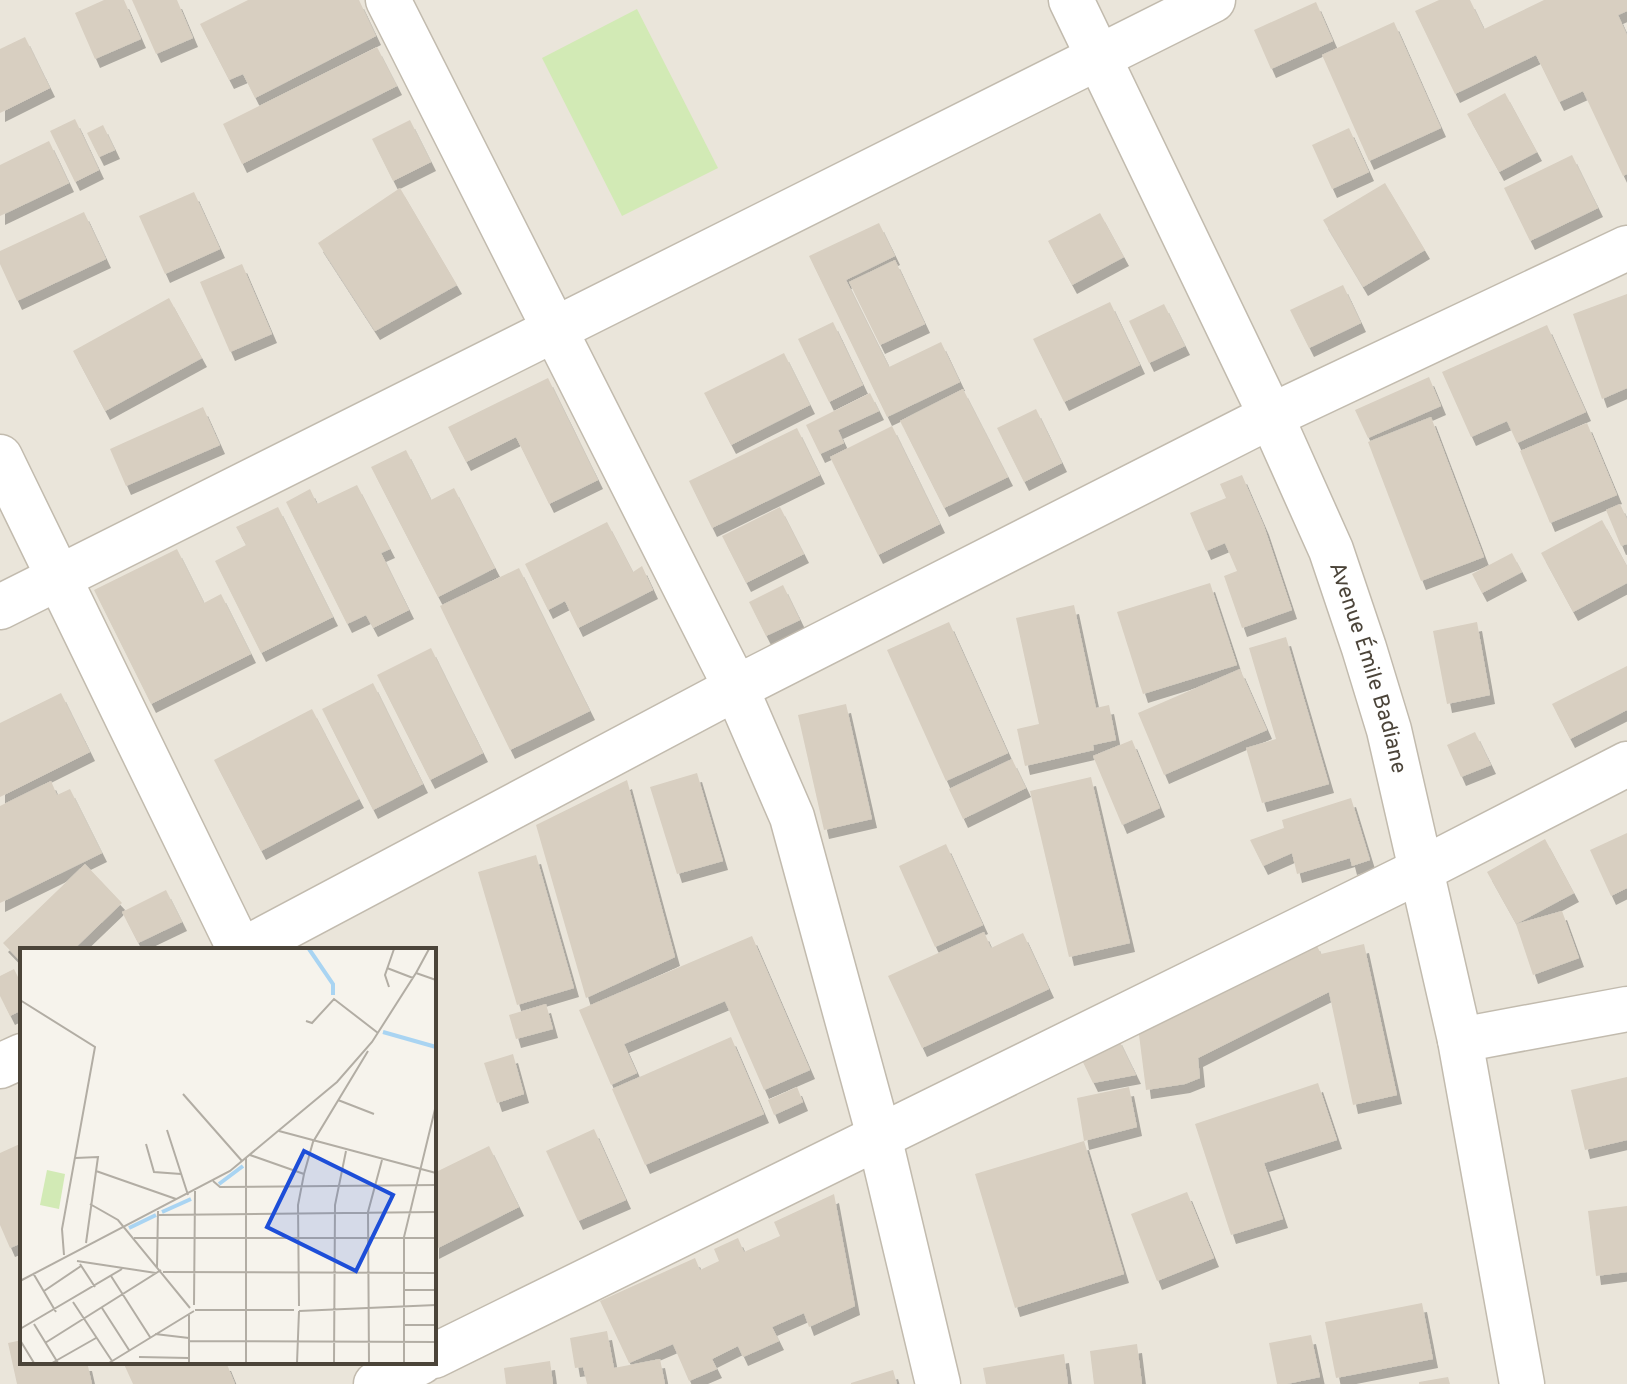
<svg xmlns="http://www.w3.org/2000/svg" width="1627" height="1384" font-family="Overpass,sans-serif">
<defs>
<filter id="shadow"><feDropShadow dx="5" dy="9" stdDeviation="0" flood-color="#0004"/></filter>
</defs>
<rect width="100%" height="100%" fill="#f6f3ec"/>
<path fill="#eae5da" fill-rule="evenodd" d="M0,0h1627v1384h-1627zM22,950h412v412h-412z"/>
<polygon fill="#d2eab5" points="637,9 718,168 622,216 542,58"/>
<g fill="#d8cfc1" filter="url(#shadow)">
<polygon points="104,0 124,0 141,39 95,59 75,13"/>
<polygon points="132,0 177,0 193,38 156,54"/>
<polygon points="248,0 359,0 376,36 255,98 243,74 229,80 200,24"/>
<polygon points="1439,0 1470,0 1484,29 1544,0 1627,0 1627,11 1618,15 1627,35 1627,174 1623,176 1583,91 1559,102 1536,55 1455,94 1415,11"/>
<polygon points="1316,2 1333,41 1271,69 1254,30"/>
<polygon points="1394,22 1441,128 1369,161 1322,55"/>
<polygon points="25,37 50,88 0,113 0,49"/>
<polygon points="377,47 397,86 242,164 223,124"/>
<polygon points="1505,93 1537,152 1499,172 1467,114"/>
<polygon points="75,119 99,170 75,182 50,131"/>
<polygon points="410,120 431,162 393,181 372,139"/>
<polygon points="103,125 115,150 99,157 87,133"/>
<polygon points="1349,128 1369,172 1332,189 1312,145"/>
<polygon points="49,141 69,183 0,216 0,165"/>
<polygon points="1572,155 1598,208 1530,241 1504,188"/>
<polygon points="1385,183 1425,250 1363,287 1323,220"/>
<polygon points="400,188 457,285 375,331 318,243"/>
<polygon points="194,192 220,249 165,274 139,216"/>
<polygon points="84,212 106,259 17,301 0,264 0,251"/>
<polygon points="1100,213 1124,257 1072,285 1048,241"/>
<polygon points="879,223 895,256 846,280 889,367 941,342 960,382 887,417 809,256"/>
<polygon points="895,260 925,324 880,345 849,282"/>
<polygon points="242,264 272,334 230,352 200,282"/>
<polygon points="1343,285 1361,323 1309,348 1290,310"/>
<polygon points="1627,294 1627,388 1602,399 1573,314"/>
<polygon points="169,298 202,358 105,411 73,351"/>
<polygon points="1110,302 1140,365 1064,402 1033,339"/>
<polygon points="1164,304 1185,346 1149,363 1129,321"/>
<polygon points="833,322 863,385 829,402 798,339"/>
<polygon points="1547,325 1586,412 1517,443 1507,421 1471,437 1442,372"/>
<polygon points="784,353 810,405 731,445 704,393"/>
<polygon points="1429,377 1441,406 1368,438 1355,410"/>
<polygon points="548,378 598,480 549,504 516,437 466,462 448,427"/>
<polygon points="963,389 1008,477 944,508 900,421"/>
<polygon points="870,393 879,411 838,430 844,443 820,454 806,425"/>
<polygon points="203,407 220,445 126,486 110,449"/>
<polygon points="1036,409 1062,463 1024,482 997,428"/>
<polygon points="1431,417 1484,557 1421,581 1368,442"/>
<polygon points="1587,423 1617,495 1550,523 1520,451"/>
<polygon points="892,426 940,524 878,555 830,457"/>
<polygon points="797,428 820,475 712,528 689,481"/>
<polygon points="406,450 431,500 454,488 495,568 438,597 371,467"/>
<polygon points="1242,475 1264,526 1292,610 1242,628 1224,576 1237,571 1225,543 1206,551 1190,513 1226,498 1220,484"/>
<polygon points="357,485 390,549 381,553 409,610 373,628 366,615 347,624 286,502 310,489 317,504"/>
<polygon points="1620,504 1627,519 1627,544 1621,546 1606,510"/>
<polygon points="278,507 333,617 261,653 215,561 246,545 236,527"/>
<polygon points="780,507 804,554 746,583 722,536"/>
<polygon points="1602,520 1627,566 1627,583 1573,612 1541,553"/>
<polygon points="607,522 633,572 642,566 653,590 578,628 565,601 548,610 525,564"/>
<polygon points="177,549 204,603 221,594 251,654 151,704 94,590"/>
<polygon points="1512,553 1522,572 1482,593 1472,574"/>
<polygon points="519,568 590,711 510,750 440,606"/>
<polygon points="1210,583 1237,665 1143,694 1117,612"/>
<polygon points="783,585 800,620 766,636 749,602"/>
<polygon points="1074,605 1096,708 1109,705 1116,740 1093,745 1094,750 1025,766 1017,729 1039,724 1016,618"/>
<polygon points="949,622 1008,753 946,781 887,650"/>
<polygon points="1477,622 1490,695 1447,704 1433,631"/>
<polygon points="1286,637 1329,784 1262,803 1246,748 1276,739 1249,648"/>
<polygon points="431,648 483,753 430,780 377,675"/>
<polygon points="1627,666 1627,710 1570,739 1552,704"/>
<polygon points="1240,669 1267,730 1164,775 1138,713"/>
<polygon points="373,683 423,784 373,810 322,709"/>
<polygon points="61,693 90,752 0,797 0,723"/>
<polygon points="846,704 872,819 824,830 798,715"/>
<polygon points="312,709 359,799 261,851 214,760"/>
<polygon points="1475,732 1491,765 1461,777 1447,745"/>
<polygon points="1132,740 1160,808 1122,825 1093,756"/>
<polygon points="1012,759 1026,788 963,819 949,789"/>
<polygon points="697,773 723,861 677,874 650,787"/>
<polygon points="1091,777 1130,943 1069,957 1030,791"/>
<polygon points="627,780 675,957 586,998 536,825"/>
<polygon points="51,781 57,795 70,789 102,853 0,903 0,806"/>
<polygon points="1351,798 1370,860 1352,866 1350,858 1297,874 1292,853 1263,866 1250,840 1284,828 1282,820"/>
<polygon points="1627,833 1627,888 1611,896 1590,850"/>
<polygon points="1545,839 1574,893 1516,924 1562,911 1579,958 1533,975 1516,924 1487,872"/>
<polygon points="946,844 983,925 935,947 899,866"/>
<polygon points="536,855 574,988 517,1005 478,872"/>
<polygon points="85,864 122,903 73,950 22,950 22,963 3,943"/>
<polygon points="166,890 182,922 138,943 122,912"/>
<polygon points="984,932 991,948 1023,933 1049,989 922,1048 888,976"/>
<polygon points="752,936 810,1070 764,1090 725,1001 624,1044 637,1073 611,1085 579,1010"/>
<polygon points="1315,942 1321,954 1364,944 1397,1095 1353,1105 1329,992 1198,1058 1200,1078 1185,1084 1146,1090 1138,1027"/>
<polygon points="14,969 22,985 22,1010 10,1016 0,996 0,976"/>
<polygon points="546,1004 553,1029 516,1039 509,1015"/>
<polygon points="1117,1036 1136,1075 1093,1083 1079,1054"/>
<polygon points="731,1037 764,1114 645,1165 612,1089"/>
<polygon points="513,1054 524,1094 497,1103 484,1063"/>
<polygon points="1627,1077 1627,1140 1585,1150 1571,1090"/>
<polygon points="1318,1083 1337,1140 1264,1163 1283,1219 1231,1235 1195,1124"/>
<polygon points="797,1087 803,1102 774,1115 768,1100"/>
<polygon points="1129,1087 1137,1127 1084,1141 1124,1274 1015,1308 975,1174 1084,1141 1077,1098"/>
<polygon points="594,1129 626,1200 578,1221 546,1151"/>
<polygon points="22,1143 22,1243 10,1248 0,1225 0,1153"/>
<polygon points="489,1146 519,1207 434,1250 434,1173"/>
<polygon points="1187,1192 1214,1258 1157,1281 1131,1214"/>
<polygon points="834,1194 855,1306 809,1327 804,1313 772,1327 779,1341 743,1357 738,1346 712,1359 717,1369 689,1381 673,1344 629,1363 600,1301 695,1258 700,1270 719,1261 714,1249 738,1238 744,1252 780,1236 774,1222"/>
<polygon points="1627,1206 1627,1272 1596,1276 1588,1211"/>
<polygon points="1422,1303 1433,1359 1336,1378 1325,1322"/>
<polygon points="607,1331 614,1368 660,1359 665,1384 587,1384 583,1367 575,1368 570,1338"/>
<polygon points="1311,1335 1320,1377 1287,1384 1277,1384 1269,1343"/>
<polygon points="22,1340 22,1362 87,1362 92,1384 17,1384 8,1343"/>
<polygon points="1137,1344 1142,1384 1094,1384 1090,1351"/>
<polygon points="1064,1354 1068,1384 986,1384 983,1368"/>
<polygon points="550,1361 553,1384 506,1384 504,1368"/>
<polygon points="123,1362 226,1362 235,1384 133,1384"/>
<polygon points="893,1370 897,1384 851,1384 851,1383"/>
<polygon points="1448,1377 1450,1384 1419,1384 1419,1382"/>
</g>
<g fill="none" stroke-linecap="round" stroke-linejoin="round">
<defs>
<g id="street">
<polyline points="388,0 736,688 792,817 879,1136 938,1384"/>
<path id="s1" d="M1071,0l200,416 60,134 33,98 25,82 71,310 62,344"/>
<polyline points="0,457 240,950"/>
<polyline points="0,607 1213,0"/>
<polyline points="243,950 736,688 1271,416 1627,248"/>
<polyline points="1460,1040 1627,1009"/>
<polyline points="0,1066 22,1056"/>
<polyline points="434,1356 1421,870 1627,764"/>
<polyline points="376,1384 421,1362"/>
</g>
</defs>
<use href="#street" stroke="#c2bbae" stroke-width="47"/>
<use href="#street" stroke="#fff" stroke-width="44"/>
</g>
<g text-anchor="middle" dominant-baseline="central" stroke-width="7" stroke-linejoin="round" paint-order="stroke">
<g font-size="22" fill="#4b4439" stroke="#fff">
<text stroke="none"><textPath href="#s1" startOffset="732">Avenue Émile Badiane</textPath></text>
</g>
</g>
<g transform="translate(20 948)">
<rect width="416" height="416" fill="#f6f3ec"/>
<path d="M27,222l18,4 -6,35 -19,-4z" fill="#d2eab5"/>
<path fill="none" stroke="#a9d4f2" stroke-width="4" d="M289,1l24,35v11M363,84l53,15M199,236l24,-18M142,264l29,-13M109,280l27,-13"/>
<path fill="none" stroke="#b2ada4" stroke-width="2" d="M367,20l26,10M396,25l13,-24M369,39l-4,-12 9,-26M0,52l75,47 -33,182 2,26M286,73l6,2 22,-24 44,34M163,146l59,67M318,152l36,14M147,182l21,65M259,183l157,42M126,196l8,28 27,2M230,207l54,19M55,210l23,-1 -12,86M226,210v205M76,223l80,28M193,233l7,6 216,-2M70,256l28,16 72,88M138,267l278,-3M114,290h302M57,313l79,12M60,316l15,23M137,319l1,-56M143,324l273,1M13,325l23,39M91,328l39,61M0,333l210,-110 107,-89 35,-40 44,-69 20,7M384,342h32M24,343l37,-25M53,354l39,59M174,357l1,-114M279,358l-1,-101 6,-31 9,-32 55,-91M82,360l27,42M175,362h99M279,363l137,-6M169,366v49M14,376l24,39M383,377h33M0,381l102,-60M135,386l34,4M0,392l14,23M169,393l247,1M25,395l116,-73M119,409l50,1M32,415l44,-25M89,415l85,-52M277,415l2,-52M314,415l1,-158 11,-54M349,415l-1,-151 14,-52M384,415v-126l32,-132"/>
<path fill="#1d4ed8" fill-opacity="0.15" stroke="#1d4ed8" stroke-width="4" d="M284,203l89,44 -37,76 -89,-44z"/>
<rect width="416" height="416" fill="none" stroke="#4b4439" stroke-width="4"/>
</g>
</svg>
